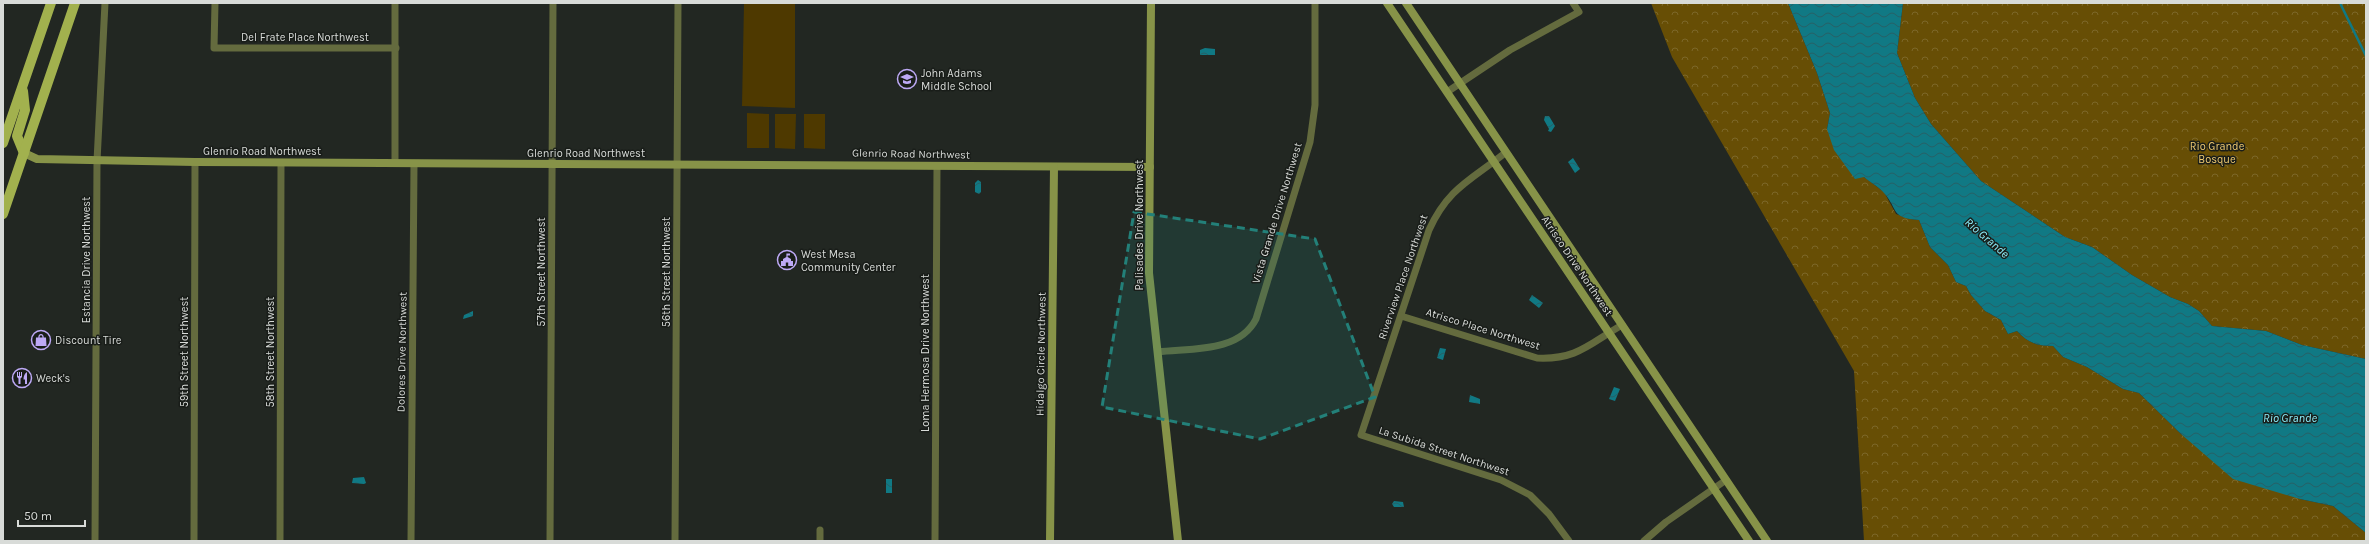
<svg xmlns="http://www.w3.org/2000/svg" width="2369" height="544" font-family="Karla,sans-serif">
<defs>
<pattern id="forest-crowns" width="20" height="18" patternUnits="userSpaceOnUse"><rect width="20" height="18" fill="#674e05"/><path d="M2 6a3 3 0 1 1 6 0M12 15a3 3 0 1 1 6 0" fill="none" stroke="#7c6729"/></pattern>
<pattern id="water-waves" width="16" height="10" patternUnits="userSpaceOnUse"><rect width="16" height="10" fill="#107984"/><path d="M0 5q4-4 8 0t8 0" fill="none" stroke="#266066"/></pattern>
</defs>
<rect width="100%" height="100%" fill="#222722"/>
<g fill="url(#forest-crowns)">
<path d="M1651,3h137l29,70 13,40 -3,16 37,48 20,15 12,22 14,5 9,1 11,27 18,18 8,17 10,4 5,9 14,16 16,9 7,14 9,-3c11,12 20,15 36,15l10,11 24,10 36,22 16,4 42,41 119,65 33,7 33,27v8h-502l-10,-170 -182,-314z"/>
<polygon points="1903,3 2366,3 2366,359 2302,345 2266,331 2212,326 2199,311 2188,304 2170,297 2132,275 2092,247 2065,237 1981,181 1931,124 1915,98 1897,53"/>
</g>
<g fill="#4e3900">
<polygon points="744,3 795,3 795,108 742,106"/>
<polygon points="747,113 769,114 769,148 747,148"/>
<polygon points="775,114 796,114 795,149 775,148"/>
<polygon points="804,114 825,114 825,149 804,148"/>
</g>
<g fill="url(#water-waves)">
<path d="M1788,3h115l-6,50 18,45 16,26 50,57 84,56 27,10 40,28 38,22 18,7 11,7 13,15 54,5 36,14 64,14v174l-33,-27 -33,-7 -67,-20 -52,-45 -42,-41 -16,-4 -36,-22 -24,-10 -10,-11c-16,0 -25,-3 -36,-15l-9,3 -7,-14 -16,-9 -14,-16 -5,-9 -10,-4 -8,-17 -18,-18 -11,-27c-29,-2 -20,-10 -35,-27 -4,-5 -14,-11 -20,-16l-9,2 -21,-29 -7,-21 3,-16 -13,-40z"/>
<polygon points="1205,48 1215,49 1215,55 1200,55 1200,50"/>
<polygon points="1545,116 1549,116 1555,126 1551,132 1548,131 1549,129 1544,120"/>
<polygon points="1573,158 1580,169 1575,173 1568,162"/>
<polygon points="978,180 981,182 981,192 979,194 975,192 975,183"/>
<polygon points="1532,295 1543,303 1539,308 1529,300"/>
<polygon points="473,311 473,316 463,319 464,315"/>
<polygon points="1440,348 1446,349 1443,360 1437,358"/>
<polygon points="1614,387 1620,389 1615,401 1609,399"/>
<polygon points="1470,395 1480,399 1480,404 1469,402"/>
<polygon points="364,477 366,483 364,484 352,483 353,478"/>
<rect x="886" y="479" width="6" height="14"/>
<polygon points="1394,501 1403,502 1404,507 1394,507 1392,504"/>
</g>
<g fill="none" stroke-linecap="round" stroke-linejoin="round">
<polyline stroke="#107984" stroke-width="2.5" points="2340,3 2366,56"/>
<g stroke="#646b3e" stroke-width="7">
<polyline points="215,3 214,48 396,48"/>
<polyline points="1447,92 1510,50 1579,12 1573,3"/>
<path d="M1505,153c-34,27 -57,35 -76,77l-68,205 140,45 29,15 19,19 20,27"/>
<polyline points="395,163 395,3"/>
<path d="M1401,316l136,42c40,2 52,-14 85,-33"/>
<path d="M1158,352c32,-4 81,1 98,-33l54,-177 5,-37v-102"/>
<polyline points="95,541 97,161 105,3"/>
<polyline points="194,541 195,162"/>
<polyline points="280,541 281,163"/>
<polyline points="411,541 414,164"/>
<polyline points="550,541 553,3"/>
<polyline points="675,541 678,3"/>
<polyline points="820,541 820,530"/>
<polyline points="935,541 937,166"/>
<polyline points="1644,541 1666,522 1726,480"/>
</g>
<g stroke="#879348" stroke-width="8">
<polyline points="1151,3 1149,273 1178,541"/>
<polyline points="1387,3 1749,541"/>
<polyline points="1406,3 1767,541"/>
<polyline points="24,153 37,159 195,162 1150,167"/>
<polyline points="1050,541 1054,167"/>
</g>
<g stroke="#a2b14e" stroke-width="10">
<polyline points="23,91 25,110 17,136 24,153"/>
<polyline points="3,143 51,3"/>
<polyline points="3,214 75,3"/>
</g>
</g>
<path fill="#238079" fill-opacity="0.2" stroke="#238079" stroke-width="3" stroke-dasharray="8 5" stroke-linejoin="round" d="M1134,212l181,27 60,158 -115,42 -158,-32z"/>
<defs>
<symbol id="school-ring" viewBox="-11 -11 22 22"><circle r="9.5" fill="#191d19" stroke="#bda9f5" stroke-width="1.5"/><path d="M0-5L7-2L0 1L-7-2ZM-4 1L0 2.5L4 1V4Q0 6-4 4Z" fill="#bda9f5"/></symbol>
<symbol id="civic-ring" viewBox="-11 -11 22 22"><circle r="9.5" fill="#191d19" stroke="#bda9f5" stroke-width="1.5"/><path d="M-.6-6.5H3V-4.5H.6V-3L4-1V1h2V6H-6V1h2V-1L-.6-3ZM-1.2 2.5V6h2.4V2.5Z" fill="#bda9f5"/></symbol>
<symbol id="shop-ring" viewBox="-11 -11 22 22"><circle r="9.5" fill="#191d19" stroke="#bda9f5" stroke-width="1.5"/><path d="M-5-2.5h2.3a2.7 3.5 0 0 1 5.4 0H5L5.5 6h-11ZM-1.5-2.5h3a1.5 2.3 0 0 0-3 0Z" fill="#bda9f5"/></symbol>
<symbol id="restaurant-ring" viewBox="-11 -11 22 22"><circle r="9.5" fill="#191d19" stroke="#bda9f5" stroke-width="1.5"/><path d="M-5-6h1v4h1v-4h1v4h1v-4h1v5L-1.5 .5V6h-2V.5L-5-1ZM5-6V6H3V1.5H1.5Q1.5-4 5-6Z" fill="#bda9f5"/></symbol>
</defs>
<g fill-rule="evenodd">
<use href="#school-ring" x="896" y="68" width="22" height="22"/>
<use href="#civic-ring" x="776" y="249" width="22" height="22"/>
<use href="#shop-ring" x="30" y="329" width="22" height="22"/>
<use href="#restaurant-ring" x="11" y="367" width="22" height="22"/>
</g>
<g text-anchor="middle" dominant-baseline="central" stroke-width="3" stroke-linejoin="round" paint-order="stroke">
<g font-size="11" fill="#d8dbd8" stroke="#191d19">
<text x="305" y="37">Del Frate Place Northwest</text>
<text x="262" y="151">Glenrio Road Northwest</text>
<text x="586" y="153">Glenrio Road Northwest</text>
<text transform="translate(911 154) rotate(1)">Glenrio Road Northwest</text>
<text transform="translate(1277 213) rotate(-73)">Vista Grande Drive Northwest</text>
<text transform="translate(1139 225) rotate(-90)">Palisades Drive Northwest</text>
<text transform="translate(86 260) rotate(-90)">Estancia Drive Northwest</text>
<text transform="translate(1577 266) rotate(56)">Atrisco Drive Northwest</text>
<text transform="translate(541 272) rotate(-90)">57th Street Northwest</text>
<text transform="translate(666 272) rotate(-90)">56th Street Northwest</text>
<text transform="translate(1403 277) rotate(-71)">Riverview Place Northwest</text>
<text transform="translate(1483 329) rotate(17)">Atrisco Place Northwest</text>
<text transform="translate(184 352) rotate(-90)">59th Street Northwest</text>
<text transform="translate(270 352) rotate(-90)">58th Street Northwest</text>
<text transform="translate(402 352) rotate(-89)">Dolores Drive Northwest</text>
<text transform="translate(925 353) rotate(-90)">Loma Hermosa Drive Northwest</text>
<text transform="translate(1041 354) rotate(-89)">Hidalgo Circle Northwest</text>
<text transform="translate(1444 451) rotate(18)">La Subida Street Northwest</text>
</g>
<g font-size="11" fill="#d8dbd8" stroke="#191d19" text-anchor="start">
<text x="921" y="73">John Adams<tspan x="921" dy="13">Middle School</tspan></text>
<text x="801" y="254">West Mesa<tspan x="801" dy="13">Community Center</tspan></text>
<text x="55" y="340">Discount Tire</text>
<text x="36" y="378">Weck's</text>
</g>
<g font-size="11" fill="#f1cb71" stroke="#191d19">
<text x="2217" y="146">Rio Grande<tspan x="2217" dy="13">Bosque</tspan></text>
</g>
<g font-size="12" font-style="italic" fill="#8bedf9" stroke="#191d19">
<text transform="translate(1987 238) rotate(41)">Rio Grande</text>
<text x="2290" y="418">Rio Grande</text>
</g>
</g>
<rect width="2369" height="544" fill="none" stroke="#d8dbd8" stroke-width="8"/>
<path d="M18 520v6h67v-6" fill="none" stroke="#d8dbd8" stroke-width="2"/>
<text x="24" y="520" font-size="12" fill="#d8dbd8" stroke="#191d19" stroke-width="3" paint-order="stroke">50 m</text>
</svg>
